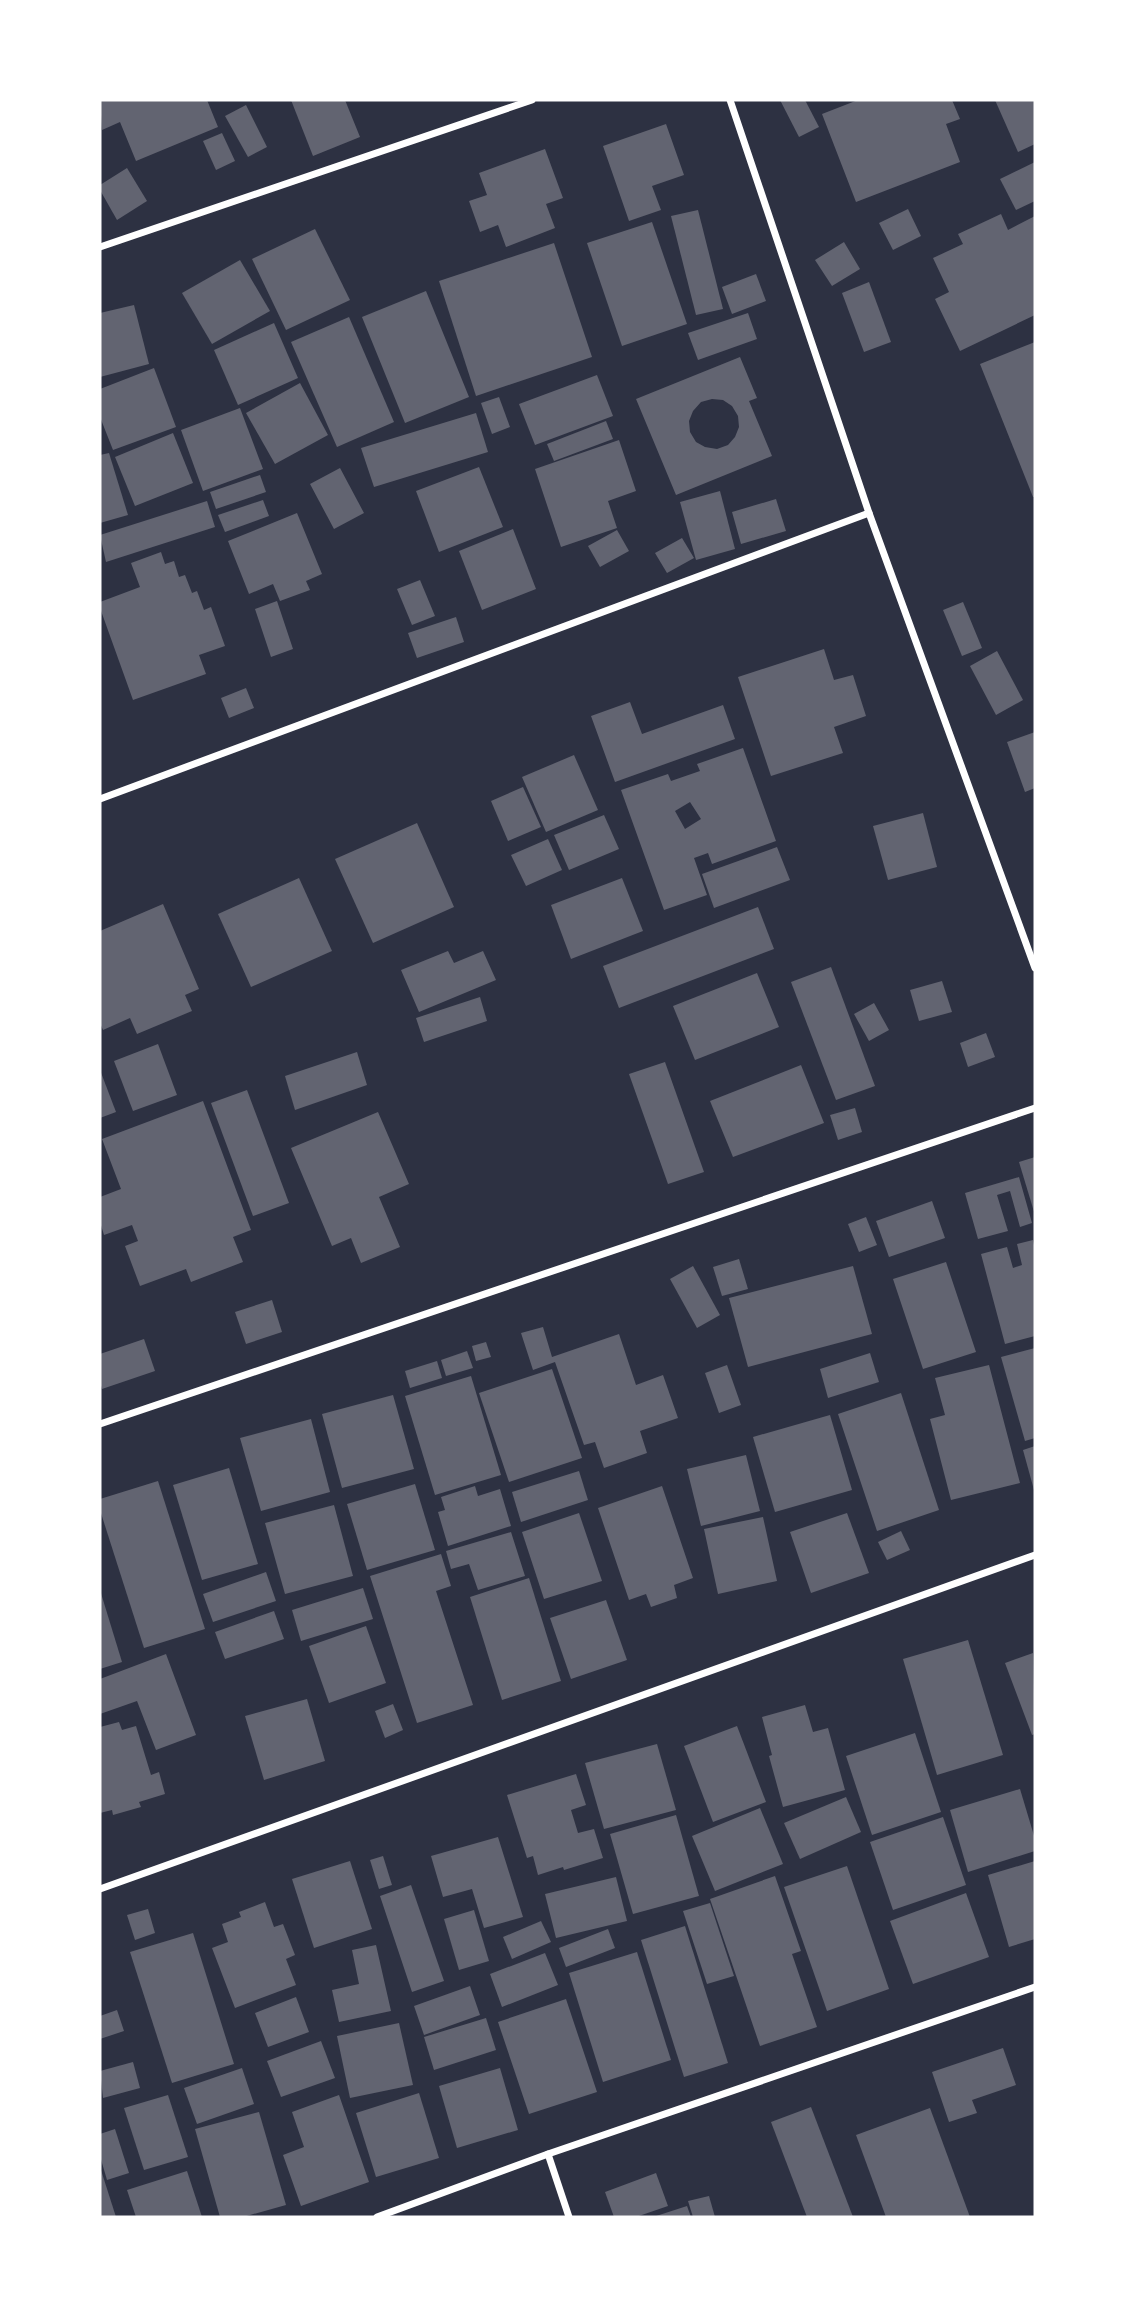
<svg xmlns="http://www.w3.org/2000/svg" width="1135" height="2317" font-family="Spectral,serif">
<rect width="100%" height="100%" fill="#2d3142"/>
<g fill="#626471" fill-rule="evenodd">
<polygon points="100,100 207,100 218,127 136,161 120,122 102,130"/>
<polygon points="291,100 345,100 360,137 313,156"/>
<polygon points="780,100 805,100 819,127 799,137"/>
<polygon points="858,100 952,100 960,119 946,124 960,162 856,202 822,114"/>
<polygon points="995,100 1035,100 1035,144 1018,152"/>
<polygon points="246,105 267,147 248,157 225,116"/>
<polygon points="666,124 684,175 652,186 661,210 629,221 603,146"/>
<polygon points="222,133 235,161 216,170 203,141"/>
<polygon points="545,149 563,198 546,204 555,228 506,247 498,225 480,232 469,201 487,195 479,173"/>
<polygon points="1035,162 1035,201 1016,210 1000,179"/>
<polygon points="127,168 147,201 117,220 100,190 100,185"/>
<polygon points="908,209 921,236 893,250 879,223"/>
<polygon points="698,210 723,309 696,315 671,216"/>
<polygon points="1001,214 1008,230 1035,216 1035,315 960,351 935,299 949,292 933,258 963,244 958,234"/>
<polygon points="652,222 687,324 622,346 587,243"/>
<polygon points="315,229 350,300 286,330 252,259"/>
<polygon points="844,242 860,269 832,286 815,260"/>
<polygon points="554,243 592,357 476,396 439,281"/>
<polygon points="240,260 270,311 212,344 182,293"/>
<polygon points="756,274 766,301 732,314 722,287"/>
<polygon points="869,282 891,342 864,352 842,293"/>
<polygon points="426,291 469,397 405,423 362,317"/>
<polygon points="134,305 149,364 100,377 100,313"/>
<polygon points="748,313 757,339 698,360 688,333"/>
<polygon points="349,317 394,422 337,447 291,342"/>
<polygon points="274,323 298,378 238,405 214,350"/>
<polygon points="1035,342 1035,497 1033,497 980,364"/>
<path d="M740,357l17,41 -8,3 23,55 -96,39 -40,-96zM712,399l11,1 9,6 6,10 1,11 -4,10 -7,8 -11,4 -12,-2 -9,-5 -6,-10 -1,-11 4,-10 8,-9z"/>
<polygon points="154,368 176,427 113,450 100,417 100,389"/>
<polygon points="597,375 613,416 535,445 519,404"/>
<polygon points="300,383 328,435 275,464 246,413"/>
<polygon points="499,397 510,427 492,434 481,403"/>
<polygon points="240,408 263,469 203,491 181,430"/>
<polygon points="476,413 488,452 374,487 361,448"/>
<polygon points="606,421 613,439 554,461 547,444"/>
<polygon points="173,433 193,483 135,506 115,457"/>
<polygon points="619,440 636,491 608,501 617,528 561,547 535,469"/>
<polygon points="109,453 128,515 100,523 100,455"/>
<polygon points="479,467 503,527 439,552 416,491"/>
<polygon points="340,468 364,513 334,529 310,484"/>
<polygon points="260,475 266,492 216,509 210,492"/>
<polygon points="720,491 735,549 696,560 680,502"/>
<polygon points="776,499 786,531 741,544 732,512"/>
<polygon points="263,500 269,516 225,532 218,515"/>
<polygon points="207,501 215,527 106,562 100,535"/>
<polygon points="297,513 322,574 306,581 310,590 280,601 273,584 249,594 228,541"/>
<polygon points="513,529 536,589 482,610 459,551"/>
<polygon points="617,530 629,551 600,567 588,546"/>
<polygon points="682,538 694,558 667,573 655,553"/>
<polygon points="161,552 165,564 174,561 179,577 185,575 192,593 197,591 204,610 211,607 225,646 199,655 206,674 133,700 100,608 100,602 140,587 131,563"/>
<polygon points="420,580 435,616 412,625 397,589"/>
<polygon points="277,601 293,649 271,657 255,609"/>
<polygon points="963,602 982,648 962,656 943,610"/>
<polygon points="456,617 464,642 417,658 408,633"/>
<polygon points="824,649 834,680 853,675 866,716 834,727 843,753 771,776 738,677"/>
<polygon points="997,651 1023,700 996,715 970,666"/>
<polygon points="246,688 254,708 229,718 221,698"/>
<polygon points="630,702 642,734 723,705 735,739 615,782 591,716"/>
<polygon points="1035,732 1035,788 1025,792 1007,742"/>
<path d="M743,748l33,93 -64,23 -4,-11 -14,5 13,37 -43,15 -43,-120 47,-16 3,7 29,-10 -3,-7zM690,802l11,17 -16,10 -10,-18z"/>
<polygon points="574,755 598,810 546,832 522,777"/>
<polygon points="523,787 541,827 508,841 491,801"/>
<polygon points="923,813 937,867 888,880 873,826"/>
<polygon points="604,815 619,849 569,870 554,835"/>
<polygon points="417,823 454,907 373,943 335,859"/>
<polygon points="548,839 562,870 526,886 511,855"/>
<polygon points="777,847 790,880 714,908 702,874"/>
<polygon points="299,878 332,951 251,987 218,914"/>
<polygon points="622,878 643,931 571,959 551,905"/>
<polygon points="163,904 199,989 185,995 192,1011 137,1034 130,1018 103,1030 100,1023 100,931"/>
<polygon points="758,907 774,949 619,1008 603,966"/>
<polygon points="448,951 454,963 483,951 496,980 419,1012 401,970"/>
<polygon points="831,967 875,1086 836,1100 791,982"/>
<polygon points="757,973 779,1027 695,1060 673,1006"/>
<polygon points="942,981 952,1012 919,1021 910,990"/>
<polygon points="480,997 487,1021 424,1042 416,1018"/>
<polygon points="874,1003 889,1030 869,1041 854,1014"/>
<polygon points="986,1033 995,1057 968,1067 960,1043"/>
<polygon points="158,1044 177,1095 133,1111 114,1061"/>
<polygon points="357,1052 367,1085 295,1110 285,1076"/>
<polygon points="665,1062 704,1172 668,1184 629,1074"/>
<polygon points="801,1065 824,1123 733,1157 710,1101"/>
<polygon points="100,1070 116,1112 100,1118"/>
<polygon points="247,1090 289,1203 253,1216 211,1103"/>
<polygon points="203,1101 251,1230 233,1237 243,1262 191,1282 186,1269 140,1286 125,1246 138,1241 132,1225 104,1235 100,1222 100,1197 121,1189 102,1139"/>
<polygon points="855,1108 862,1132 838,1140 830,1115"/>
<polygon points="378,1112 409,1184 379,1197 400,1247 361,1263 351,1238 332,1246 291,1148"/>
<polygon points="1035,1157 1035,1215 1019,1162"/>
<polygon points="1019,1177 1032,1223 1020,1227 1010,1191 997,1195 1008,1231 978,1239 965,1193"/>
<polygon points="932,1201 945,1238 889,1257 876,1221"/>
<polygon points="866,1217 877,1245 859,1252 848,1224"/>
<polygon points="1033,1240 1035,1250 1035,1336 1005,1344 981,1254 1007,1247 1013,1268 1022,1265 1017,1244"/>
<polygon points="739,1259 748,1289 722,1296 713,1267"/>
<polygon points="946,1262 976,1352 923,1369 893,1279"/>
<polygon points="693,1266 720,1315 697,1328 670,1279"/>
<polygon points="853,1266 872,1334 748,1367 729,1298"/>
<polygon points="272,1300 282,1332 246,1344 235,1312"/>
<polygon points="543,1327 552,1357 619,1334 636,1385 663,1375 678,1418 640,1431 647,1453 604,1468 595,1442 584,1445 555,1362 533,1370 521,1333"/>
<polygon points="144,1339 155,1371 102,1389 100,1382 100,1354"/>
<polygon points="486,1342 491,1357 476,1361 472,1346"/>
<polygon points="1035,1348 1035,1438 1025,1441 1001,1357"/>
<polygon points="467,1351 473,1368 446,1376 441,1360"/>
<polygon points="870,1353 879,1382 828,1398 820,1369"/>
<polygon points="437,1361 442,1378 410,1388 405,1371"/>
<polygon points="727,1365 741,1405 719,1413 705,1373"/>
<polygon points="989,1365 1020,1483 951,1500 930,1419 945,1415 935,1378"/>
<polygon points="552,1369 582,1458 509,1482 479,1393"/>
<polygon points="471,1376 501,1475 435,1495 405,1396"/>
<polygon points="901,1393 939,1510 877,1531 838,1414"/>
<polygon points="393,1395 414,1469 342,1488 322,1414"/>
<polygon points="830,1415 852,1490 775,1512 753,1437"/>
<polygon points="311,1419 330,1492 261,1511 240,1438"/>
<polygon points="1035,1446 1035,1490 1034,1490 1023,1450"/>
<polygon points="746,1455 760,1511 701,1526 687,1469"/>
<polygon points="229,1468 258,1564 202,1580 173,1485"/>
<polygon points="579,1471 588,1500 521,1522 512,1492"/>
<polygon points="158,1481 205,1629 144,1648 100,1510 100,1499"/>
<polygon points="415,1484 435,1550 367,1570 347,1504"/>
<polygon points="475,1486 478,1496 500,1489 511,1526 448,1546 438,1512 445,1510 441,1497"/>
<polygon points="662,1486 693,1578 674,1585 677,1598 651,1607 646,1594 629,1600 598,1508"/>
<polygon points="334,1505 353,1576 285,1594 265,1523"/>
<polygon points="579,1513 602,1581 544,1599 522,1532"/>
<polygon points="847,1513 869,1573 811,1593 790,1532"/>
<polygon points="763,1517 777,1581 718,1594 704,1529"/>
<polygon points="901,1531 910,1550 887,1560 878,1542"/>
<polygon points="511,1532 525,1576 478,1590 469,1564 451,1569 446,1551"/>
<polygon points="441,1554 451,1586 436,1591 473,1705 417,1723 370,1576"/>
<polygon points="266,1572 276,1601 213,1622 203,1594"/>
<polygon points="529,1578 561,1681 502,1700 470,1597"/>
<polygon points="363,1588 373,1619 301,1641 292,1610"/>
<polygon points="100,1590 122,1662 100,1669"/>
<polygon points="606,1600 627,1660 571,1679 550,1618"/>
<polygon points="274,1611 284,1639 225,1659 215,1632"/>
<polygon points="366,1626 386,1683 329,1703 309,1646"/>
<polygon points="968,1640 1003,1755 937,1775 903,1659"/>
<polygon points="1033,1653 1035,1734 1032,1735 1005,1663"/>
<polygon points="166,1654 196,1735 156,1750 137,1701 100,1714 100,1679"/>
<polygon points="307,1699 325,1761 264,1780 245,1716"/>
<polygon points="393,1704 403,1730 385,1738 375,1711"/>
<polygon points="805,1705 813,1732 828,1728 845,1790 783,1807 769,1756 772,1755 762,1717"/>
<polygon points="119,1722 122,1730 136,1726 151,1775 159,1772 165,1794 139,1802 141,1807 113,1815 112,1810 100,1813 100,1727"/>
<polygon points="737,1726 766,1802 713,1822 684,1746"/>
<polygon points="915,1733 941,1812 872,1835 846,1756"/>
<polygon points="657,1744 676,1810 604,1829 585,1763"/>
<polygon points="576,1774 586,1805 571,1810 578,1833 594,1829 603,1858 564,1870 563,1867 538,1875 533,1856 527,1858 507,1795"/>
<polygon points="1020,1789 1035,1839 1035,1851 968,1872 950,1810"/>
<polygon points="846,1797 861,1832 800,1859 784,1823"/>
<polygon points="760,1808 783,1864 715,1891 692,1836"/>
<polygon points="676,1815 699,1896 633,1914 610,1834"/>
<polygon points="943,1817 966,1885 893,1910 870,1842"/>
<polygon points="498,1837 523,1917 484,1928 472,1889 443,1897 431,1856"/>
<polygon points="383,1856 392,1885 379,1889 370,1860"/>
<polygon points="350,1861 372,1929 314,1948 292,1879"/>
<polygon points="1035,1861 1035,1939 1009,1947 988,1875"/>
<polygon points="847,1866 889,1989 827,2011 784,1887"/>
<polygon points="775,1876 801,1951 792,1954 817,2027 760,2046 710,1899"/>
<polygon points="616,1877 627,1921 556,1938 545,1894"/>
<polygon points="411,1885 444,1981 412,1992 380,1896"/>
<polygon points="966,1893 989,1957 913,1984 890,1921"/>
<polygon points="265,1902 274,1927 283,1924 295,1955 286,1959 296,1985 235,2008 212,1948 228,1942 222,1924 241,1917 239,1912"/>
<polygon points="710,1903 734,1976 707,1984 683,1911"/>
<polygon points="148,1909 155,1933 135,1940 127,1915"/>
<polygon points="474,1910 489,1961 459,1970 444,1919"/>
<polygon points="541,1921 551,1942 512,1959 503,1937"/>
<polygon points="685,1926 728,2063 684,2077 641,1940"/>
<polygon points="608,1929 615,1948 566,1967 559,1948"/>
<polygon points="193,1933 234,2064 172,2083 130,1952"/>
<polygon points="376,1945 391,2011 339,2022 332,1990 359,1984 352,1950"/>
<polygon points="637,1952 671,2060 603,2082 569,1973"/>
<polygon points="545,1953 558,1985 502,2007 490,1974"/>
<polygon points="470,1986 480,2015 424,2035 414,2006"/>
<polygon points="296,1997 309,2032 268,2047 255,2013"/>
<polygon points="566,1999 597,2092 529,2114 498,2022"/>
<polygon points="117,2010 124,2031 100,2039 100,2016"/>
<polygon points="486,2018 496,2050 434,2070 424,2037"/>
<polygon points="399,2023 413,2085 350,2098 337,2036"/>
<polygon points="321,2041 335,2078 281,2097 267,2061"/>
<polygon points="1003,2048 1016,2085 972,2100 977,2113 949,2122 932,2072"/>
<polygon points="133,2062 140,2088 103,2098 100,2071"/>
<polygon points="242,2068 254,2104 197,2124 184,2088"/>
<polygon points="500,2068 518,2130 457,2148 439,2086"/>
<polygon points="419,2093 439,2158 376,2177 356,2113"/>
<polygon points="168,2095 188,2157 144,2170 124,2108"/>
<polygon points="339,2095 369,2182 301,2206 283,2155 304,2147 292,2112"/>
<polygon points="811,2107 853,2217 807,2217 771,2122"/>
<polygon points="930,2108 970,2217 886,2217 856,2135"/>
<polygon points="259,2112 286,2205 243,2217 220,2217 195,2129"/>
<polygon points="115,2129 129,2173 107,2180 100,2156 100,2134"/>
<polygon points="100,2167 116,2217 100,2217"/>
<polygon points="187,2171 202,2217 136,2217 127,2190"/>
<polygon points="656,2173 668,2206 636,2217 614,2217 605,2192"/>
<polygon points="709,2196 715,2217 693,2217 688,2201"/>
<polygon points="687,2206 691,2217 653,2217"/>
</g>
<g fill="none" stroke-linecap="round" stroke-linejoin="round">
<g stroke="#fff" stroke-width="7">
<polyline points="730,100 869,513 1035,968"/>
<polyline points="100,247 532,100"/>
<polyline points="100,799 869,513"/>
<polyline points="100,1424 1035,1108"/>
<polyline points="100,1889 1035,1555"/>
<polyline points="548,2154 569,2217"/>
<polyline points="377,2217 548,2154 1035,1987"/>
</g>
</g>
<rect width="1135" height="2317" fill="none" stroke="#ffffff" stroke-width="203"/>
</svg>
